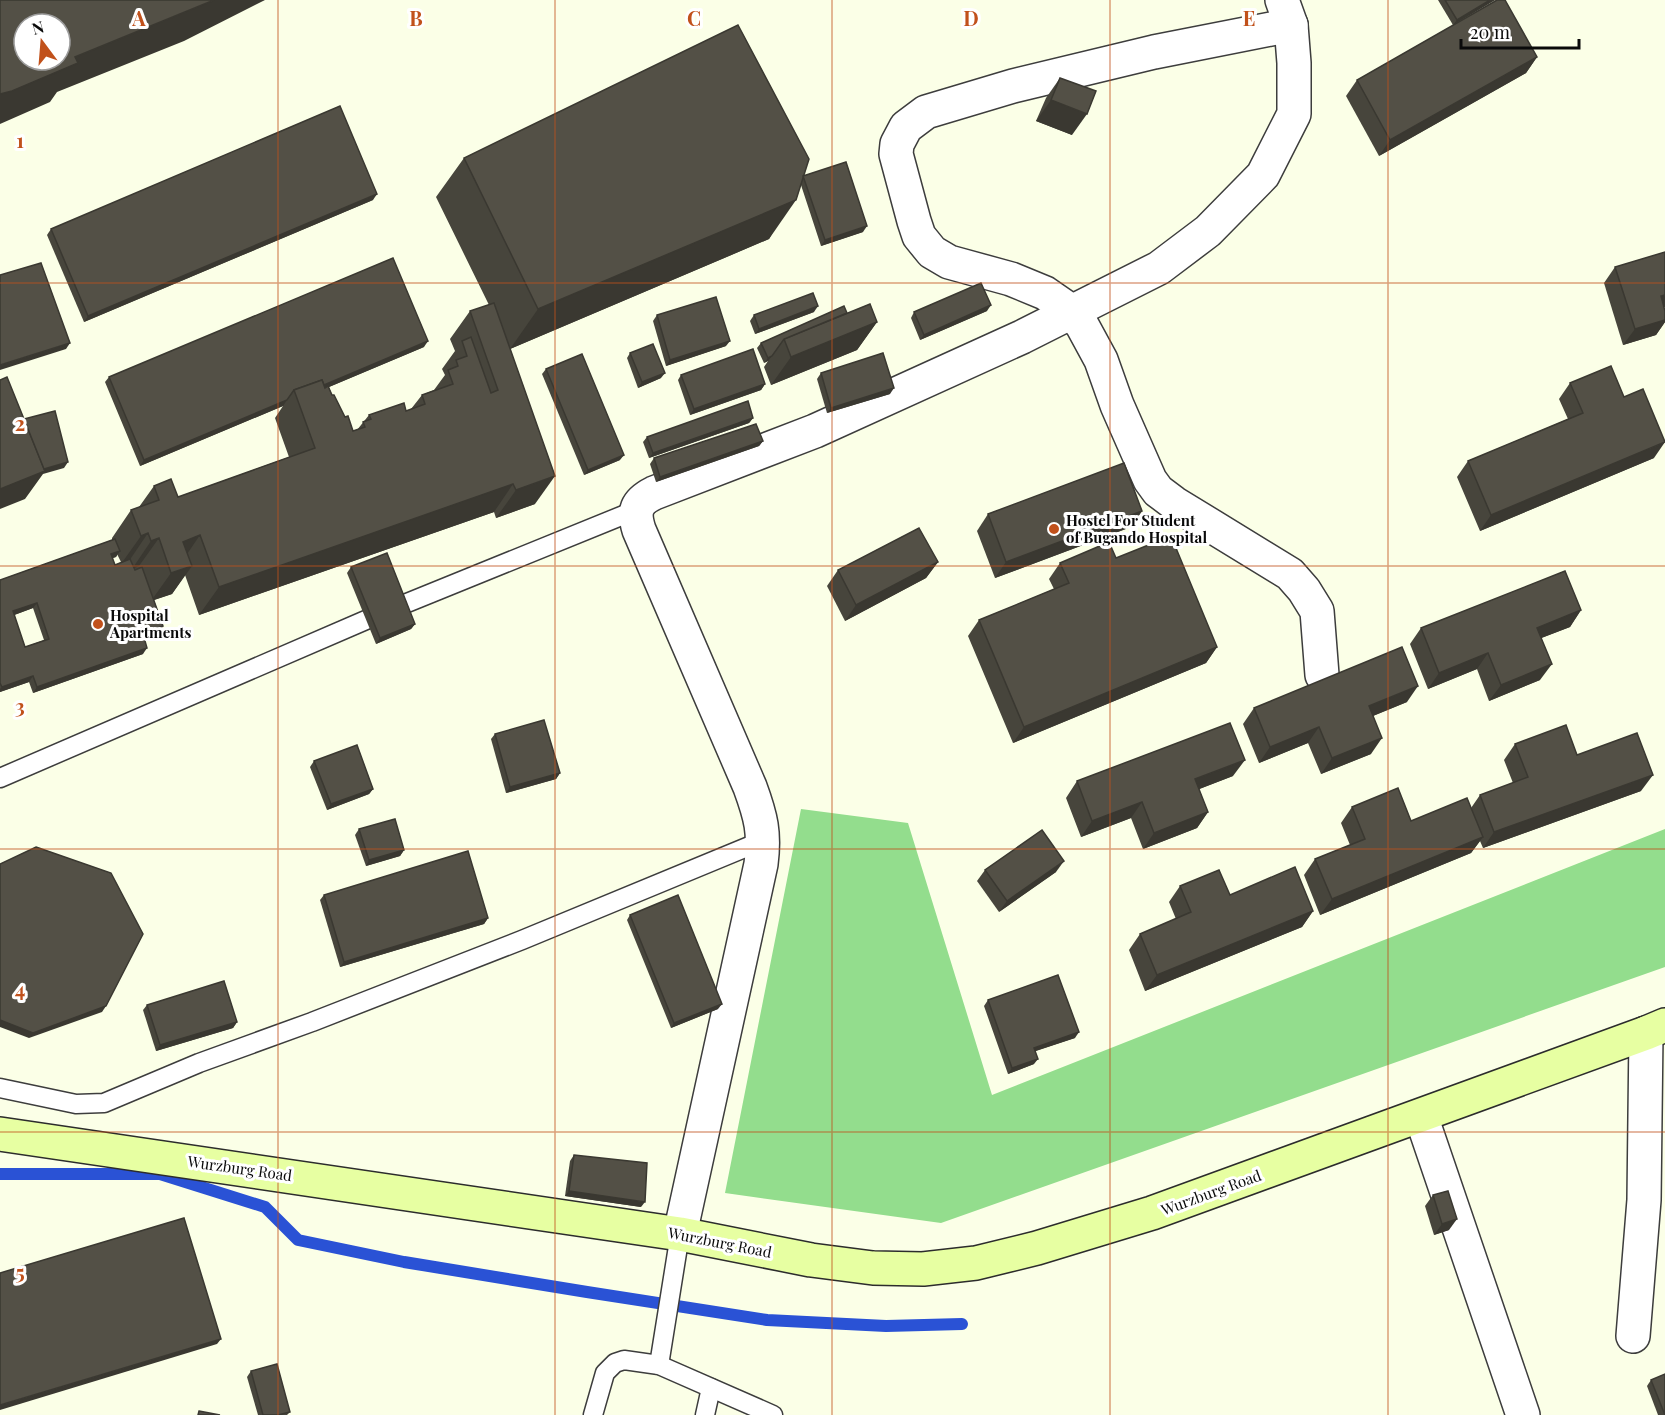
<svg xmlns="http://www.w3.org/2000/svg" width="1665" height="1415" font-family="'Playfair Display',serif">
<rect width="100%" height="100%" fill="#fbffe7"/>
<polygon fill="#93dd8d" points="801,809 908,823 992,1095 1665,829 1665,967 941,1223 725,1193"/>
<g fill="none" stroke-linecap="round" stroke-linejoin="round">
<polyline stroke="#2a52d5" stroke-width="12" points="0,1174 160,1174 265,1207 298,1240 404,1262 587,1292 767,1320 886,1326 962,1324"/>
<defs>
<g id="lane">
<polyline points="402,605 636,510"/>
<polyline points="0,778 366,620"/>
<polyline points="0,1088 76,1104 104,1103 199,1063 312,1022 522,940 764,840"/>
<polyline points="659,1365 680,1234"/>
<polyline points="593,1415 605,1373 615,1363 624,1360 659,1365 773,1415"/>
<polyline points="705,1415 711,1388"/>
</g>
<g id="street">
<polyline points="1291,25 1154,52 1013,86 926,112 906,127 897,144 896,154 914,221 919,236 932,252 949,262 1011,279 1045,293 1071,311 1082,325 1101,360 1117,405 1150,480 1158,491 1174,503 1290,574 1304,590 1317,611 1322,675"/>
<polyline points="1421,1116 1523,1415"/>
<path d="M680,1234l81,-370c4,-31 0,-47 -11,-77l-111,-257c-6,-19 -3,-28 15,-37l161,-62 207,-94 137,-69 49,-37 55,-56 31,-61v-51l-3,-38 -9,-25"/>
<polyline points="1633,1336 1644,1200 1646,1033"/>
</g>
<polyline id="secondary" points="0,1134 680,1234 811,1260 873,1268 923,1269 976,1263 1037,1248 1152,1213 1646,1033 1665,1025"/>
</defs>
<use href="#lane" stroke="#3d3d3d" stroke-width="21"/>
<use href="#street" stroke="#3d3d3d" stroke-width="36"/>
<use href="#secondary" stroke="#2c2c2c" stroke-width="36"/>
<use href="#lane" stroke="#fff" stroke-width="18"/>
<use href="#street" stroke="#fff" stroke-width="33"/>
<use href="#secondary" stroke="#e7ffa2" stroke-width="33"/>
</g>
<g fill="#47453c" fill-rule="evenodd">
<polygon points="1438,0 1495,0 1453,25"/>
<polygon points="1537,57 1526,73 1379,156 1346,96 1357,80"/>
<polygon points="1060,78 1072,135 1036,121 1046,98"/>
<path d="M464,158l340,18 59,56 -42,14 -20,-61 -32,54 -259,110 25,155 -39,14 -2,-6 -295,103 -14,-40 -13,19 -18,6 9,26 -4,6 -15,5 -1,17 -110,39 -4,-11 -29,10v-112l112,-40v-2l19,-28 8,-3 15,-21 24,11 111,-40 -14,-39 8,-12 -143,60 -35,-84 4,-5 315,-30 -95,40 3,8 21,36 4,-1 12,-15 37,-4 5,-2 11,-14 12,-5 11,-15 -3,-6 13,-18 -5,-12 20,-28 19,-6 -53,-108zM117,554l4,8 -6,3 -3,-7 4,-1zM33,608l11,32 -19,7 -11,-32z"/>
<polygon points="373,200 84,322 47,235 51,229"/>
<polygon points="1615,267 1664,308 1665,322 1656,335 1623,345 1604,283"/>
<polygon points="987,311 920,340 911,318 914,312"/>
<polygon points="814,312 755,334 750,321 754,315"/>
<polygon points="847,313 877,322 857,350 771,385 764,367 768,361 764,363 757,348 761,343"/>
<polygon points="657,315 726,346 666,366 653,321"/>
<polygon points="630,353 661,378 638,388 627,358"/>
<polygon points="546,369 620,460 584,475 542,374"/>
<polygon points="821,373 890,394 827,413 817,379"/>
<polygon points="681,375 765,384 761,390 690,415 678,380"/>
<polygon points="1570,383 1624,397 1654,458 1480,531 1457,477 1468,461 1568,419 1559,399"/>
<polygon points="753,418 749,423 649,458 643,442 647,437"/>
<polygon points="763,441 759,446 656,482 650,464 654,458"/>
<polygon points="1142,511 1131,527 995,578 977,531 988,514"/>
<polygon points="1116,558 1217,647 1206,663 1013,743 968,636 979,620 1054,589 1049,579 1060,563"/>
<polygon points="938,562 926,578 845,621 827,586 838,570"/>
<polygon points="351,567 415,624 411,629 376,644 347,573"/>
<polygon points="1581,610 1570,627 1541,638 1540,680 1489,701 1477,669 1428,689 1410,644 1421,628"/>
<polygon points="1407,702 1373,716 1371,754 1321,774 1308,743 1259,763 1243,724 1254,708"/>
<polygon points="495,734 560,773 556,779 506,793 491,739"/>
<polygon points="1515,744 1577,755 1641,791 1483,848 1480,841 1471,853 1320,915 1304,875 1315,859 1350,845 1341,823 1352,807 1411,821 1471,808 1480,795 1513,783 1504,760"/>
<polygon points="314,761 373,789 369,794 327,810 310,767"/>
<polygon points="1233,776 1199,789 1208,812 1197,828 1143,849 1131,818 1081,837 1066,798 1077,781"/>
<polygon points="359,829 404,850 400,856 366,866 355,835"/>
<polygon points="985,870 1056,872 999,912 977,881"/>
<polygon points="1180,886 1230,895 1313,911 1302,927 1145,991 1129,950 1140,934 1176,919 1169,902"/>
<polygon points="324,895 488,918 484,924 340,967 320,900"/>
<polygon points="630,915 718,1009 671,1028 627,920"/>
<polygon points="988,1000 1075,1038 1035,1051 1034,1064 1008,1074 984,1006"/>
<polygon points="147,1005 237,1022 233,1028 156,1051 143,1010"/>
<polygon points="574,1155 641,1207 565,1196 570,1161"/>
<polygon points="1433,1195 1449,1230 1434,1235 1425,1206"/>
<polygon points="251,1371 290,1412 287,1415 258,1415 247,1377"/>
<polygon points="1651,1380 1665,1415 1658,1415 1647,1386"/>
</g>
<g fill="#3a3831">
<polygon points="214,0 265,0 184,41 57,92 50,102 0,124 0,94 75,57"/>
<polygon points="1490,0 1495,0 1453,25 1457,20"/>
<polygon points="1537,57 1526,73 1379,156 1390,140"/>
<polygon points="1051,100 1087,114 1072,135 1036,121"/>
<polygon points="377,194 373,200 84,322 88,316"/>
<polygon points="796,200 769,239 510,349 538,309"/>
<polygon points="867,226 863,232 821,246 825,240"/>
<polygon points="1665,295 1665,307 1650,312 1661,296"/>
<polygon points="991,305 987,311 920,340 924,335"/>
<polygon points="818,306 814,312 755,334 759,329"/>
<polygon points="1665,320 1665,322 1656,335 1623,345 1635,329"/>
<polygon points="877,322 857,350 771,385 791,357"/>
<polygon points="428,341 424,347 298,400 297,396"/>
<polygon points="730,341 726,346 666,366 670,360"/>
<polygon points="70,343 66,349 0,370 0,365"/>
<polygon points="772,356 768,361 764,363 768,358"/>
<polygon points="665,373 661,378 638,388 642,382"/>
<polygon points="765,384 761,390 690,415 694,409"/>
<polygon points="894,388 890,394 827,413 831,408"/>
<polygon points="287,400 283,406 140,466 144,460"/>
<polygon points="753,418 749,423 649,458 653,453"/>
<polygon points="763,441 759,446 656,482 660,477"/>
<polygon points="1665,442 1654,458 1480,531 1491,515"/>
<polygon points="624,455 620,460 584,475 588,470"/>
<polygon points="68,462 64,468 43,474 25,499 0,509 0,489 28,473"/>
<polygon points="555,476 535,504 496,518 516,490"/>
<polygon points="513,484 494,512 199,615 219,587"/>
<polygon points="1142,511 1131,527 995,578 1006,562"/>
<polygon points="148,533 129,561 121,564 141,536"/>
<polygon points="200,535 181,563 183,542"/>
<polygon points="159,538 139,566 132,569 151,541"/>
<polygon points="120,551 116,557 107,560 111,554"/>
<polygon points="938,562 926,578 845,621 856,605"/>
<polygon points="192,566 172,594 151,601 171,573"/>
<polygon points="37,603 33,608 9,617 13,611"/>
<polygon points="1581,610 1570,627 1526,644 1537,628"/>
<polygon points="415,624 411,629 376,644 380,638"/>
<polygon points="163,626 159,632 139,639 143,634"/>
<polygon points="1217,647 1206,663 1013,743 1024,727"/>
<polygon points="147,648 143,654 33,693 37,687"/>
<polygon points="1488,653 1477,669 1428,689 1439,673"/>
<polygon points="1552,664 1540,680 1489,701 1501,685"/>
<polygon points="33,676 29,682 0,692 0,689 2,687"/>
<polygon points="1418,686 1407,702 1358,722 1369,706"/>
<polygon points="1319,727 1308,743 1259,763 1270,747"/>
<polygon points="1382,738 1371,754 1321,774 1332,758"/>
<polygon points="1245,760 1233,776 1184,795 1195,779"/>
<polygon points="560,773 556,779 506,793 510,787"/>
<polygon points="1653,775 1641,791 1483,848 1494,832"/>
<polygon points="373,789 369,794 327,810 331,804"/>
<polygon points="1142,802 1131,818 1081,837 1092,821"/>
<polygon points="1208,812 1197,828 1143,849 1154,833"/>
<polygon points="1483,837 1471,853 1320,915 1332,899"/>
<polygon points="404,850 400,856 366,866 369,860"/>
<polygon points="1064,861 1056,872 999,912 1007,901"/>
<polygon points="1313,911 1302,927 1145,991 1157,975"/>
<polygon points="488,918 484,924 340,967 344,962"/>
<polygon points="722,1004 718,1009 671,1028 674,1023"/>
<polygon points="106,1006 102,1012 29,1038 0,1027 0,1020"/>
<polygon points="237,1022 233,1028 156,1051 160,1045"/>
<polygon points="1079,1032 1075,1038 1030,1053 1034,1048"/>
<polygon points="1038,1059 1034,1064 1008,1074 1012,1068"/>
<polygon points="569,1191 645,1202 641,1207 565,1196"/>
<polygon points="1457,1219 1449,1230 1434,1235 1442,1224"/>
<polygon points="221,1339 217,1344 0,1410 0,1405"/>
</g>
<g fill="#535046" stroke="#3a3831" stroke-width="1.5" fill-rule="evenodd">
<path d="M0,0h214l-139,57 3,6 -66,28 -12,3zM24,24h36v36h-36z"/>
<polygon points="1445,0 1490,0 1457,20"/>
<polygon points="1497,0 1505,0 1537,57 1390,140 1357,80"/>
<polygon points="738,25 809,159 796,200 538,309 464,158"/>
<polygon points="1060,78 1096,91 1087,114 1051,100"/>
<polygon points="340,106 377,194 88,316 51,229"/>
<polygon points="846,162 867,226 825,240 803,176"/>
<polygon points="1665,252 1665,295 1661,296 1665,311 1665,320 1635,329 1615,267"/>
<polygon points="393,258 428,341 324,385 322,380 294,390 287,400 144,460 109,377"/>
<polygon points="41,263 70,343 0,365 0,275"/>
<polygon points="981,283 991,305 924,335 914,312"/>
<polygon points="813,293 818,306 759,329 754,315"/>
<polygon points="716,297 730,341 670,360 657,315"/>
<polygon points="494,303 555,476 516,490 513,484 219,587 200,535 183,542 192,566 171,573 159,538 151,541 148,533 141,536 131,510 159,500 154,486 171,479 178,497 315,448 294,390 322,380 325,388 328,386 332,395 334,395 345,417 348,416 353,431 365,427 363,422 371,419 369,415 404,403 406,411 425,404 422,395 453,384 448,370 458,366 456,360 467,356 462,341 471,337 491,393 498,390 470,311"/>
<polygon points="870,304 877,322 791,357 784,339"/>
<polygon points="844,306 847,313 784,339 772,356 768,358 761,343"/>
<polygon points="653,344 665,373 642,382 630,353"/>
<polygon points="753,349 765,384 694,409 681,375"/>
<polygon points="883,353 894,388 831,408 821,373"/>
<polygon points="582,354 624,455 588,470 546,369"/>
<polygon points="1611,366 1624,397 1643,389 1665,442 1491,515 1468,461 1583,413 1570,383"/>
<polygon points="7,377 45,471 0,489 0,380"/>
<polygon points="748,401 753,418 653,453 647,437"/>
<polygon points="55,411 68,462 44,469 24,419"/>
<polygon points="756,424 763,441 660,477 654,458"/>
<polygon points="1124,463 1142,511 1006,562 988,514"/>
<polygon points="919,528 938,562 856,605 838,570"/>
<polygon points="1171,536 1217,647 1024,727 979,620 1069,583 1060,563 1109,542 1116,558"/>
<path d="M115,539l5,12 -9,3 4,11 15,-6 5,11 7,-3 21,59 -20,8 4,14 -110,39 -4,-11 -31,11 -2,-4v-103zM37,603l12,36 -24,8 -12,-36z"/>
<polygon points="387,553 415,624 380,638 351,567"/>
<polygon points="1565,571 1581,610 1537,628 1552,664 1501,685 1488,653 1439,673 1421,628"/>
<polygon points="1402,647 1418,686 1369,706 1382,738 1332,758 1319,727 1270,747 1254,708"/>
<polygon points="544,720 560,773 510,787 495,734"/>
<polygon points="1230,723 1245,760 1195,779 1208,812 1154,833 1142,802 1092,821 1077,781"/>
<polygon points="1566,725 1577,755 1637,733 1653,775 1494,832 1480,795 1528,777 1515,744"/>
<polygon points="357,745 373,789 331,804 314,761"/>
<polygon points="1398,788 1411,821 1467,798 1483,837 1332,899 1315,859 1365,839 1352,807"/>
<polygon points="395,819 404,850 369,860 359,829"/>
<polygon points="1042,830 1064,861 1007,901 985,870"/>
<polygon points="36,847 111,873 143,934 106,1006 33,1033 0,1020 0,864"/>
<polygon points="468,851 488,918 344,962 324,895"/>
<polygon points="1295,867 1313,911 1157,975 1140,934 1191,912 1180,886 1219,870 1230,895"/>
<polygon points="678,895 722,1004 674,1023 630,915"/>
<polygon points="1058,975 1079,1032 1034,1048 1038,1059 1012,1068 988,1000"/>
<polygon points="224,981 237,1022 160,1045 147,1005"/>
<polygon points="574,1155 647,1163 645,1202 569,1191"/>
<polygon points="1448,1191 1457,1219 1442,1224 1433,1195"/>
<polygon points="184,1218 221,1339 0,1405 0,1273"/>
<polygon points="277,1364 290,1412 278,1415 263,1415 251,1371"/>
<polygon points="1665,1374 1665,1415 1651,1380"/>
<polygon points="199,1411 220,1415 198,1415"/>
</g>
<path fill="none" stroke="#c1511b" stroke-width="1.5" stroke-opacity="0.55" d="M278,0v1415M555,0v1415M832,0v1415M1110,0v1415M1388,0v1415M0,283h1665M0,566h1665M0,849h1665M0,1132h1665"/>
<g fill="#c1511b" stroke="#fff" stroke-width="2">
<circle cx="1054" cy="529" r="6"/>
<circle cx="98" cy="624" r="6"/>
</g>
<g text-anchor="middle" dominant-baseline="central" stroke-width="6" stroke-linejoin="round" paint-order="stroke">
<g font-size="15" font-weight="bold" fill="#0a0a0a" stroke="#fff" text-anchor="start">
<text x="1066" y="520">Hostel For Student<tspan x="1066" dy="17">of Bugando Hospital</tspan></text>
<text x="110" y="615">Hospital<tspan x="110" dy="17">Apartments</tspan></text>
</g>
<g font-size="15" fill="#0a0a0a" stroke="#fff">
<text transform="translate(240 1168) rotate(8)">Wurzburg Road</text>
<text transform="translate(1211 1192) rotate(-20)">Wurzburg Road</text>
<text transform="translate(720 1242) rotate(11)">Wurzburg Road</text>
</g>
</g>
<g font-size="20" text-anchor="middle" font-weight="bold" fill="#c1511b" stroke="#fff" stroke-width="6" stroke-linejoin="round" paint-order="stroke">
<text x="139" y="26">A</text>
<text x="416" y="26">B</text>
<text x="694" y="26">C</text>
<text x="971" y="26">D</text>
<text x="1249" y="26">E</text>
<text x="20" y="148">1</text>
<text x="20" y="431">2</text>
<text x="20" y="714">3</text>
<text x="20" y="997">4</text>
<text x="20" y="1280">5</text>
</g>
<g transform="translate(42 42) rotate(344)"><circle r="28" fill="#ffffff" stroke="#9d9d9d" stroke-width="1.5"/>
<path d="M0-4.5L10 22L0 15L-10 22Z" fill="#c1511b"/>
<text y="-9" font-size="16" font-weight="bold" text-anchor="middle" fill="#0a0a0a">N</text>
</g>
<path d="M1461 39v9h118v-9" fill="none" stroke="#0a0a0a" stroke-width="3"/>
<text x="1470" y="39" font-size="18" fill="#0a0a0a" stroke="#ffffff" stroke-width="4.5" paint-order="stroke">20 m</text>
</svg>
